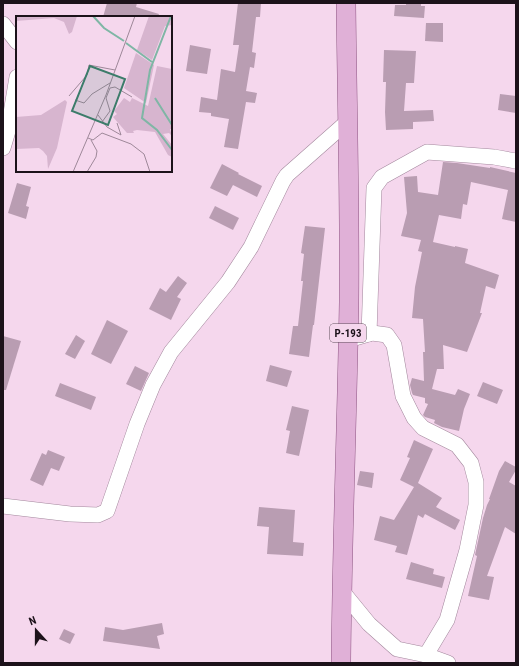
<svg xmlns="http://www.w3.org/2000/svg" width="519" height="666" font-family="'Roboto Condensed',sans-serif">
<rect width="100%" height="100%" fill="#f5d7ed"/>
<g fill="#b99db2">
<polygon points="107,3 137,3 136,7 159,14 158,17 103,17"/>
<polygon points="238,3 261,3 260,17 256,17 252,52 256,53 254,68 250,67 246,91 257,93 255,103 246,102 238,149 224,147 229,119 211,116 211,113 199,112 201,97 217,100 221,69 235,72 239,45 233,45"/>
<polygon points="406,3 421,3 421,6 425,6 424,18 394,16 395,5 406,5"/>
<polygon points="426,23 443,23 443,42 425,41"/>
<polygon points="190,45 211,49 207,74 186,71"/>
<polygon points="384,50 416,51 414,83 406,83 404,111 433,110 434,121 413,122 413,129 386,130 385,112 386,82 383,82"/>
<polygon points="500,94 516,96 516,113 498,110"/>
<polygon points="443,162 457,163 490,168 490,167 516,173 516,222 502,219 508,190 471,182 467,205 463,204 461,219 439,215 433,242 455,247 455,246 468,249 465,263 499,275 495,289 486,286 480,313 482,313 467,352 443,345 444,369 437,369 432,389 455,395 458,389 470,394 464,409 459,431 442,427 434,423 435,420 425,417 423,415 428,404 425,403 425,398 413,395 412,393 410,385 412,378 424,381 423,352 425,352 423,319 412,318 415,287 422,252 418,251 421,240 401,236 407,213 404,177 417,176 418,192 438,195"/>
<polygon points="222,164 239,173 238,174 262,186 257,197 233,185 227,196 210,188"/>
<polygon points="17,183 31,187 26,206 29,207 26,219 8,213"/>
<polygon points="215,206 239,218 233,230 209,218"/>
<polygon points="305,226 325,228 314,325 313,325 309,357 289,354 293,326 298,326 303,281 301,281 304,254 301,253"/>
<polygon points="178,276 187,283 177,297 181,299 171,320 149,309 160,288 166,292"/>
<polygon points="107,320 128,331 111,364 91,354"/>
<polygon points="76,335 85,341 75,359 65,354"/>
<polygon points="3,336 21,341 6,390 3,390"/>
<polygon points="270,365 292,371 287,387 266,381"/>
<polygon points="135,366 149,373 141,391 126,384"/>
<polygon points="483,382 503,390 497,404 477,396"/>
<polygon points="60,383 96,397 91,410 55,396"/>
<polygon points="292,406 309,410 299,456 286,453 290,431 286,430"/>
<polygon points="414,440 433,449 418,483 442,498 436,507 460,520 455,530 425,514 423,518 418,515 407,555 395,552 397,546 374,540 380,516 394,520 414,487 400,480 410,458 407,457"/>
<polygon points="48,450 65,457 59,471 51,468 43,486 30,480 42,453 46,455"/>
<polygon points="505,461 516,467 516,470 509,482 516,486 516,534 505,527 487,576 494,577 489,600 468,596 477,556 475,555 483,518 487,505 490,499 489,499 499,471"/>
<polygon points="360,471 374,473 372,488 357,485"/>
<polygon points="259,507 295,510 293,542 304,543 303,556 267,554 269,527 257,526"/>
<polygon points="411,562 434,569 433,574 445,577 442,588 406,579"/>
<polygon points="162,623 164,634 157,636 160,649 103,641 105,627 123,630"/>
<polygon points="64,629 75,634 70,644 59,639"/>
</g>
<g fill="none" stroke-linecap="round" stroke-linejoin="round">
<defs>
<g id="minor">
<polyline points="3,24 17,42"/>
<polyline points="3,148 8,131 17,77"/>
<polyline points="369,334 374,188 382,177 427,152 494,157 516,161"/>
<polyline points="348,340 372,333 387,335 394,345 403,396 414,418 423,428 457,445 471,463 476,482 476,505 467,550 447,620 426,655"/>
<polyline points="3,506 70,514 98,515 107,511 137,424 153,385 171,352 228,282 251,247 283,181 287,175 347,122"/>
<polyline points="342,591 369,624 397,649 426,655 448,663"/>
</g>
<path id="major" d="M341,663c1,-121 6,-241 8,-361 1,-100 -2,-200 -3,-299"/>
</defs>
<use href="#minor" stroke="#a3889d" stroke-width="16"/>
<use href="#major" stroke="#8e5683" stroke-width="20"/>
<use href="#minor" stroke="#fff" stroke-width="15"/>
<use href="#major" stroke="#e0b0d7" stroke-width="19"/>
</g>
<g text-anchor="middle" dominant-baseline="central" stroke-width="3" stroke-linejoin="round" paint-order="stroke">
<rect fill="#f5d7ed" stroke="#5d4d59" stroke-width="1" x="330" y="324" width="36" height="18" rx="3"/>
<g font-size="11" font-weight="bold" fill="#1c121a">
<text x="348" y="333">Р-193</text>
</g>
</g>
<g transform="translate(16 16)">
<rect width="156" height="156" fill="#f5d7ed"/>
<path d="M0,0h61l-5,16 -3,2 -5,-12 -10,-4 -38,3zM133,0h23v9l-7,1 -13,34 -15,-10zM120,37l18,12 -8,38 -22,-15zM141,50l15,3v60h-2l2,7 -3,-3 -6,1 9,11v12l-4,-2 -13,-23 -18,-2 -4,1 1,2h-7l-14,-16 4,-3 -3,-3 10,-13 6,4 2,-4 16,8zM49,84l2,2 -10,46 -9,21 -1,-13 -4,-5 -4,-3 -23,1v-32l25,-2z" fill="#d7b5cf"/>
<path fill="none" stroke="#7fb6a5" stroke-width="2" d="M77,0l11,12 20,13M155,0l-21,54 -8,48 15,12 15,20M110,27l26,19M139,82l17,27"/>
<path fill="none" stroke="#9e8899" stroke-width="1" d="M53,80l18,-21 2,-10 26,5M90,82l4,-10 5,-1 17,10M59,84l9,3 8,-9 18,-11M82,99l9,12 14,8 -4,-12M86,106l8,-11 -4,-13M72,122l5,2 9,-7 29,11 13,10 6,18M57,156l33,-77 29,-79M71,156l9,-15 1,-6 -6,-11"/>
<path fill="#3c7c6a" fill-opacity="0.15" stroke="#3c7c6a" stroke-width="2" d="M74,50l35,13 -17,46 -36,-14z"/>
<rect width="156" height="156" fill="none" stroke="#1c121a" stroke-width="2"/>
</g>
<rect width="519" height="666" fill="none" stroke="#1c121a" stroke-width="8"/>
<g transform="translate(36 630) rotate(339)" stroke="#f5d7ed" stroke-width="3" paint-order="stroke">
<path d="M0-3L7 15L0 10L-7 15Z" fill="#1c121a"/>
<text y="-6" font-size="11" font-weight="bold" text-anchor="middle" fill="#1c121a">N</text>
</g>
</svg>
